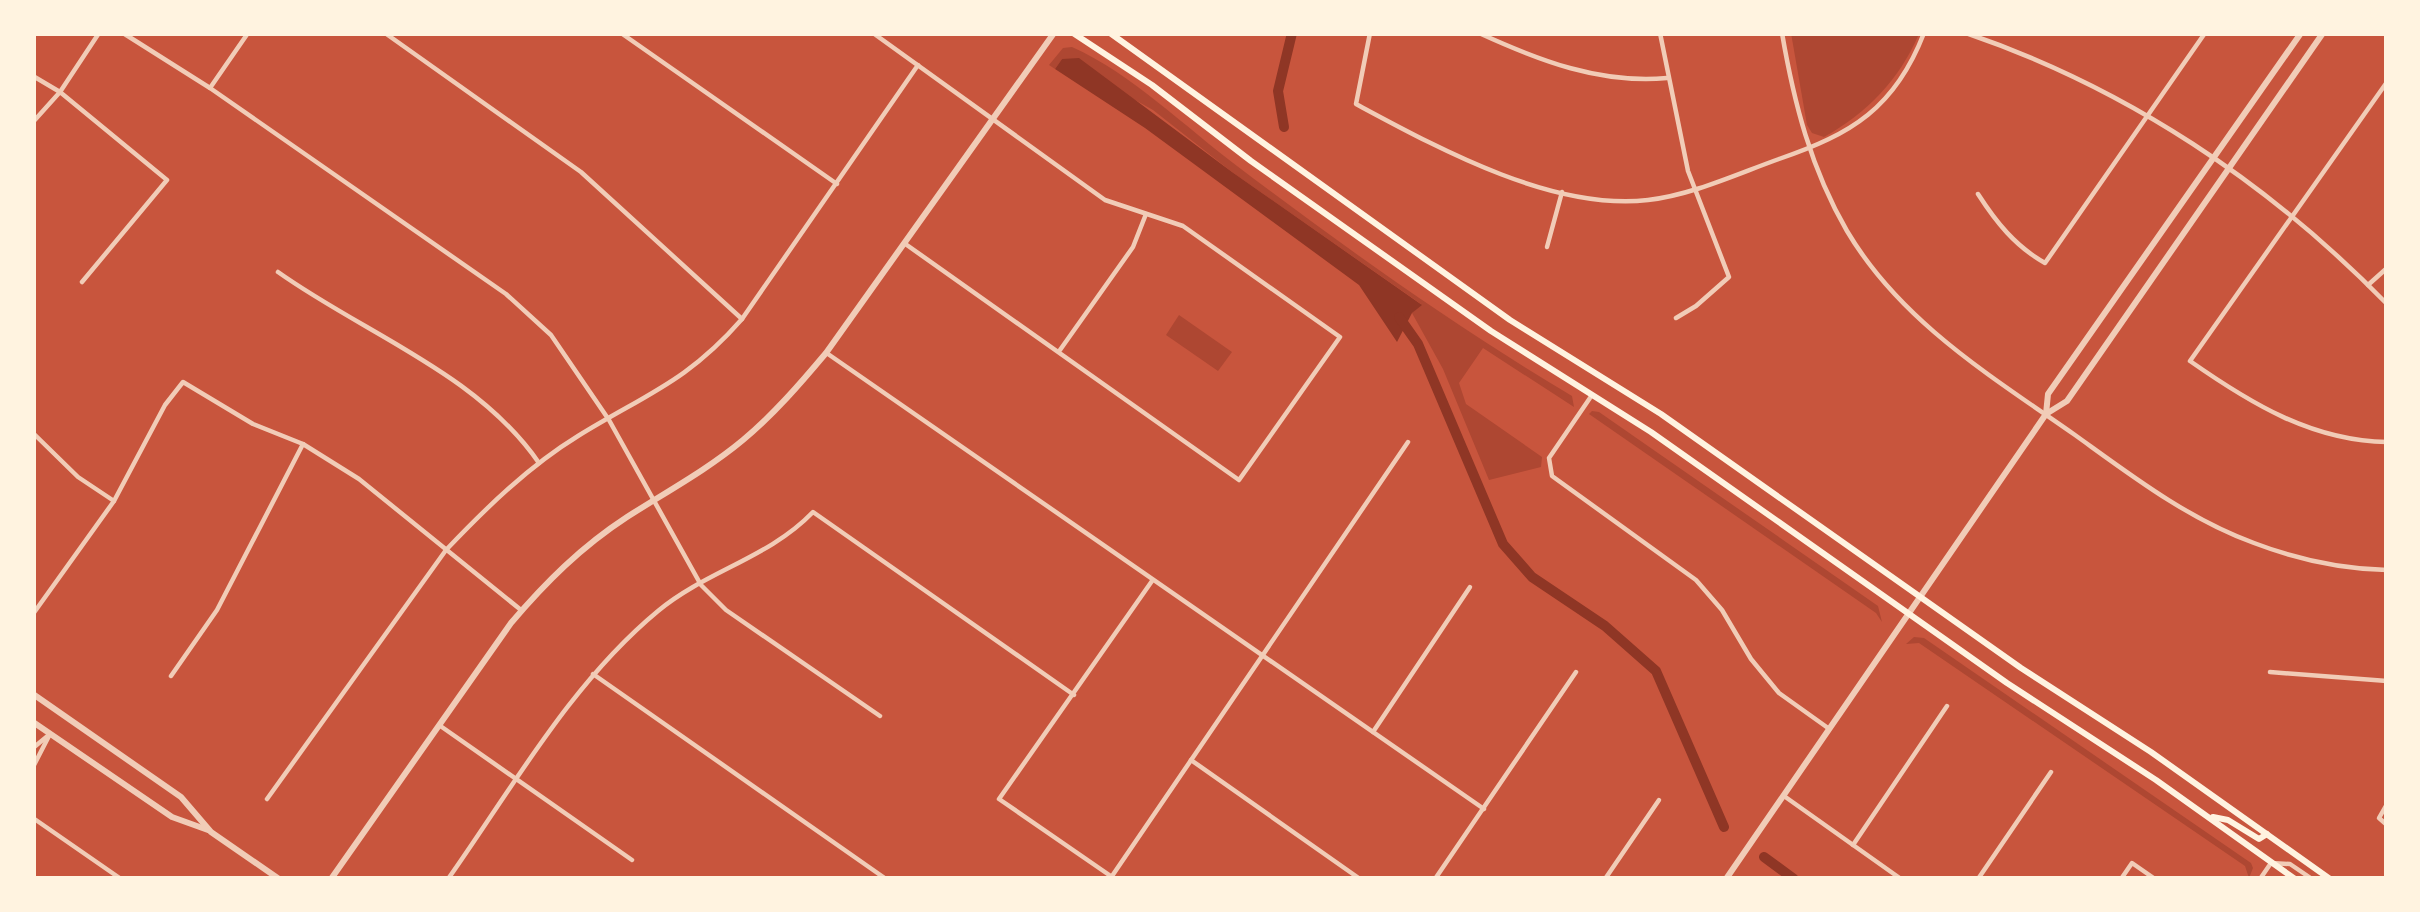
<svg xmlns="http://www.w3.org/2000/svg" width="2420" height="912" font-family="Montserrat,sans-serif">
<rect width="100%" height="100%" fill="#c8553d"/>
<g fill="#ae4732">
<path d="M1791,33h127l1,1c-20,46 -52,79 -95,103l-12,-4 -5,-8z"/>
<path d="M1072,47c60,27 112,79 165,119 107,81 219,161 335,230l2,11 -91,-59 -24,35 7,21 76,53 -1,10 -52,13 -46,-111 -31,-56 9,-9 -189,-132 -79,-62 -91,-51 -7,10 -6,-4 14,-17z"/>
<polygon points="1179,315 1232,352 1218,371 1166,335"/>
<polygon points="1592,411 1599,412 1878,606 1882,622 1876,613 1589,414"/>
<polygon points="1914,637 1924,638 2251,863 2253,868 2249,878 2245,866 1919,643 1906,644"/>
</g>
<polygon fill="#8f3625" points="1079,58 1232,172 1422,305 1412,313 1397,342 1359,285 1145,128 1055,69 1062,59"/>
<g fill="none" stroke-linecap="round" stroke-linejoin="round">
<g stroke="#8f3625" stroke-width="10">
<polyline points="1284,127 1278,91 1292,33"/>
<polyline points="1399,317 1418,344 1503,544 1532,577 1605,626 1656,671 1724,827"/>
<polyline points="1764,857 1794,879"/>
</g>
<g stroke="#f1ccb7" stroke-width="4.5">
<polyline points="123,33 210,88 506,294 551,335 609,420 701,585 726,610 880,716"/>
<polyline points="385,33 581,172 742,319"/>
<polyline points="621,33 837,184"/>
<polyline points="873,33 1105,200 1183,226 1340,337 1239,480 904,243"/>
<path d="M1370,33l-14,71c82,44 196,107 292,96 44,-5 89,-26 131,-41 73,-25 116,-51 145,-126"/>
<path d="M1479,33c61,28 121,51 188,45"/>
<polyline points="1660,33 1688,171 1729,277 1696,306 1676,318"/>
<path d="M1782,33c12,70 29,136 65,198 54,91 144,145 228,204 57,41 113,84 179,108 42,16 88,26 133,27"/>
<path d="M1966,33c161,55 303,150 421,271"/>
<polyline points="33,76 60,92 167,180 82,282"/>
<path d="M2387,82l-197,279c60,42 122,80 197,81"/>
<polyline points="210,88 248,33"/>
<polyline points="33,122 60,92 99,33"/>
<path d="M1978,194c18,28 37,52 67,69l160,-230"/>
<polyline points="1547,247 1562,192"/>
<path d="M278,272c87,62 199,101 261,191"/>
<polyline points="2368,285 2387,268"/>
<polyline points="1060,350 1133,247 1146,214"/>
<polyline points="828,354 1484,809"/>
<polyline points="1592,395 1549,458 1552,476 1696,580 1722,610 1751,659 1779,693 1828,728"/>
<polyline points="33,433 78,477 114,501"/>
<polyline points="33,614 114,501 165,405 183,382 253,424 303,444 359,479 521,610"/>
<polyline points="2387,627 2387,672"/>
<polyline points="2270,672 2387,681"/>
<polyline points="593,674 886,879"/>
<polyline points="171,676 217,610 303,444"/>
<polyline points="439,725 632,860"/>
<polyline points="1373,732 1470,587"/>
<polyline points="33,748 50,734"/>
<polyline points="1191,760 1360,879"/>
<polyline points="33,767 50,734"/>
<polyline points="1784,796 1901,879"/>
<path d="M267,799l179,-249c40,-42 83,-84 132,-114 68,-42 109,-54 164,-117l176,-254"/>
<polyline points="2387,804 2379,818 2387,825"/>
<polyline points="33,818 121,879"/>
<polyline points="1853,845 1947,706"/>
<path d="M448,879c65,-92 123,-196 210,-268 48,-40 111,-53 155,-99l261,183"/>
<polyline points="1110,879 1408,442"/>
<polyline points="1115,879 999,799 1152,581"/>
<polyline points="1435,879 1576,672"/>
<polyline points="1605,879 1659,800"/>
<polyline points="1978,879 2051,772"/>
<polyline points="2121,879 2132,863 2155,879"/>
<polyline points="2260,879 2271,863 2290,864 2312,879"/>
</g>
<g stroke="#f1ccb7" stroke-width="6">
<polyline points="2046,414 2048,394 2301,33"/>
<polyline points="33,694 181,797 211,832 279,879"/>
<polyline points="33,722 172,817 208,830"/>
<path d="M331,879l180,-256c35,-41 70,-76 116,-106 39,-25 80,-47 116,-77 31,-26 57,-56 83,-87l228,-320"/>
<polyline points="1726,879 2046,414 2067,401 2323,33"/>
</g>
<g stroke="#fff3e0" stroke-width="6">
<polyline points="1073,33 1152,85 1251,161 1491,331 1651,432 2007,683 2156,780 2295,879"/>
<polyline points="1110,33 1510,320 1661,414 2021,668 2151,752 2330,879"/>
<polyline points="2213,817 2228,820 2259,839 2267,834"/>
</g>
</g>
<rect width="2420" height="912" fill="none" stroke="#fff3e0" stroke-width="72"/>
</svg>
